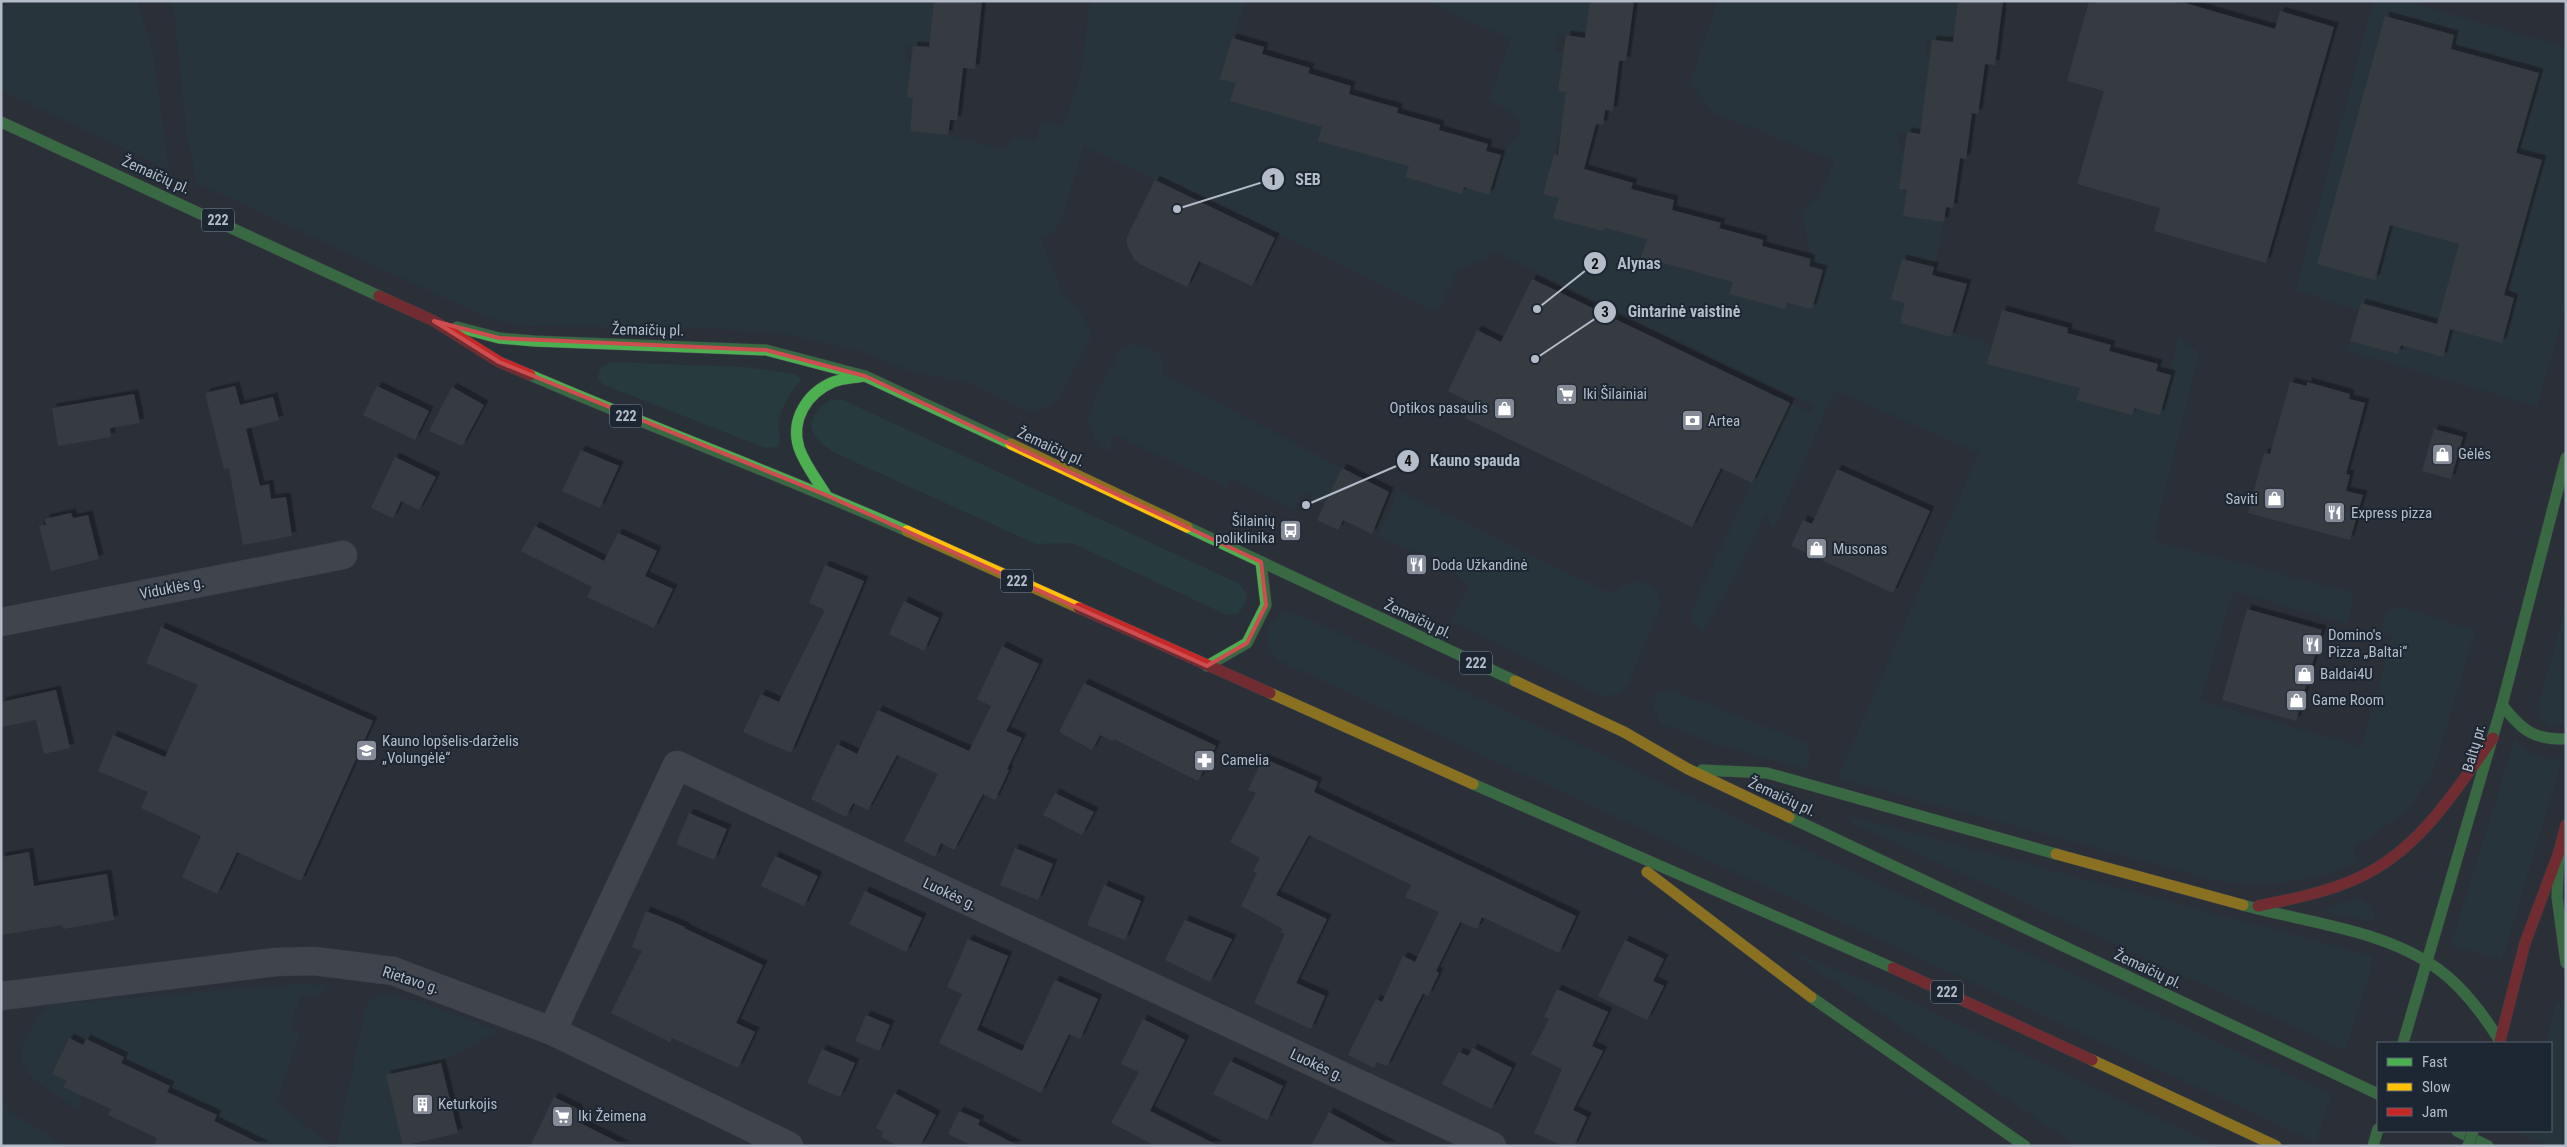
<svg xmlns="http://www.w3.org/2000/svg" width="2567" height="1147" font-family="'Roboto Condensed',sans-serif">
<defs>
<filter id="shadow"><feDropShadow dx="4.5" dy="-4.5" stdDeviation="0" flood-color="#0009"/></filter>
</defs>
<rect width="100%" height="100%" fill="#2a3038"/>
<g fill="#273a3e">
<polygon points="1,1 137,1 152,49 169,170 1,90"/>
<path d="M173,1h754l6,3 -4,43 -23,-2 -2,18 7,1 -4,33 6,1 -3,32 38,5 58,15 8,-13 21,4 7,-19 21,5 18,-52 9,-74h156l-14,37 -12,40 16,5 -6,18 93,23 -5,17 54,15 1,-4 37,10 -4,16 56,15 2,-6 25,7 12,-39 22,-27 -8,-14 -26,-14 22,-61 -85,-38h164l-5,37 -27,-3 -2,17 7,1 -5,38 8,1 -3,28 -20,74 16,4 -6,20 50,13 2,-3 42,11 -6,18 53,15 40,5 -5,17 58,9 25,6 11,-39 -14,-4 2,-7 -9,-48c18,-15 26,-28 32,-51l-120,-47 -24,-29 28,-83h240l-5,41 -26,-3 -2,17 5,1 -5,37 1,41 -27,-3 -2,18 7,1 -5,38h8l-4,27 41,6 -10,45 -32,-8 -11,40 14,4 -5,20 50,14 2,-4 41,11 88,38 -5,18 56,15 2,-7 26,6 19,-76 20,15 -46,188 201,52 -7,30 -114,-32 -33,110 162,46 30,-111 -10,-4 3,-17 13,-9 77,25 -44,147 -25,33 -53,37 5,14c-48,22 -88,23 -140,19l-380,-103 141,-325 -144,-63 -62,140 -7,-18 -20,43 -43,77c-8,-6 -12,-10 -12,-20l99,-209 21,10 3,-7 -323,-156 -5,9 -29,11 -20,43 -159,-79 -3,4 -191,-92 -24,77 -8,9 -12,5 22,56 11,10 12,18 7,15 -34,63 -13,10 -17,2 -60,-29 -53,-9 -57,-23 -77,-17 -77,-5 -181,-2 -37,-9 -289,-134 -10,-48z"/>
<polygon points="2374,1 2406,1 2566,48 2566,305 2537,406 2346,350 2350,341 2398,354 2401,345 2443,357 2450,329 2502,343 2514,298 2504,295 2541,161 2516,153 2538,73 2451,49 2454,35 2385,17 2390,225 2459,244 2437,324 2361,303 2359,310 2296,290"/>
<path d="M1134,344c18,4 34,8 28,30l180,94 -17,36 -22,-12 -9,18 -64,-33 -4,10 -115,-54v19l-12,-5 -11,-25 7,-24 26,-49z"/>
<path d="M610,362l135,5 50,7 6,5c-10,15 -19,24 -22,42 -2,10 4,16 -1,26l-13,1 -163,-64 -4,-5 2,-10z"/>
<path d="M830,400h13l397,184 7,10 -3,11 -6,9 -11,1 -155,-72 -36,1 -199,-90c-27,-17 -38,-32 -7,-54z"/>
<path d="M1398,491l214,103c20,-15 27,-18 46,-1l2,15 -31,73 -8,11 -8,3 -12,1 -150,-76 19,-34 -32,-25 -60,-25z"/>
<path d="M2566,604v119l-15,3c-9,-6 -13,-9 -12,-21z"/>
<path d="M1283,613l15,1 1033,481 -15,47 -1038,-482c-17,-15 -14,-36 5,-47z"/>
<polygon points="1669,690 1805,742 1810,748 1809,763 1804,769 1726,747 1661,724 1653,705 1659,693"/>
<path d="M2515,739c15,15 26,22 47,20l-60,201 -51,-15z"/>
<polygon points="1847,816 2372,956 2370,972 2345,1050 1855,824"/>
<path d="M2359,898c10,6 15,12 16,24l-52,-11z"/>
<polygon points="1793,952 1884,989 2217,1146 2077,1146 1795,955"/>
<path d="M299,984l29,2 -7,8 -21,2 -11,34 11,2 -24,71 55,43h-69l-48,-25 2,-6 -49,-23 3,-6 -49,-23 3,-7 -38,-17 -3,6 -15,-7 -16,35 15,8 -3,5 19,10 -5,13c-55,-35 -78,-43 -31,-104z"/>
<polygon points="379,993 424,1003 498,1031 441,1063 386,1075 403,1146 337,1146 366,1006"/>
<polygon points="2564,1001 2566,1003 2566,1146 2546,1146 2521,1134 2522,1131 2551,1131 2551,1043 2546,1043 2556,1004"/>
<polygon points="1,1096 12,1113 64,1146 1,1146"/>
</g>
<g fill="#444950" filter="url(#shadow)">
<polygon points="934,1 982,1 975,69 963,68 957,120 950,120 948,135 910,131 913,98 907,97 913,46 929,47"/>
<polygon points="1590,1 1634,1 1626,61 1619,61 1613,111 1605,110 1603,125 1596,124 1584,169 1633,183 1631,189 1674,200 1672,210 1721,223 1719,228 1763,240 1762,246 1811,259 1809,266 1823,270 1812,309 1787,303 1785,309 1729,294 1733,282 1641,257 1647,239 1605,228 1603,231 1553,218 1559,198 1543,194 1554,154 1558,155 1566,92 1558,91 1566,35 1585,38"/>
<polygon points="1958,1 2003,1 1995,65 1985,64 1978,114 1972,113 1966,159 1960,158 1953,208 1946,207 1944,222 1903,216 1907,189 1899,189 1907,132 1920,134 1932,40 1953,42"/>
<polygon points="2089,1 2178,1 2275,29 2280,11 2334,27 2266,263 2154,231 2160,208 2077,184 2104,91 2067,81"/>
<polygon points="2385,16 2454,35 2451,49 2539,73 2516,153 2542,160 2504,295 2514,298 2502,343 2450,329 2443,357 2401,345 2398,354 2350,341 2361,303 2437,324 2459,244 2390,225 2375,280 2317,264"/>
<polygon points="1232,38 1264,47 1262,54 1310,68 1308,73 1351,86 1349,94 1398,108 1397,113 1440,125 1439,130 1488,144 1486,151 1501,155 1489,195 1464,187 1462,194 1405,177 1409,166 1318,141 1322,127 1230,101 1236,83 1220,79"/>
<polygon points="1155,180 1275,238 1252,286 1199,261 1187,287 1140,264 1134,259 1127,245 1127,237"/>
<polygon points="1902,259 1934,267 1932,275 1967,284 1951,337 1900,323 1905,303 1891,299"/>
<polygon points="1532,279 1790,403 1752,483 1721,468 1692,527 1465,418 1472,403 1448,391 1477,330 1501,342"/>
<polygon points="2002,310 2068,328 2067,333 2111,345 2109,351 2158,364 2156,371 2171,375 2160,415 2134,408 2132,415 2076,400 2080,388 1987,364"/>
<polygon points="2290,382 2307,386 2307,382 2350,394 2349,399 2365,403 2346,474 2350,475 2346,491 2363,495 2350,540 2248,513 2264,453 2270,454"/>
<polygon points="235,386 240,405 273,397 279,420 246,429 260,486 269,484 271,499 286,497 292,536 243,545 229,468 224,469 205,393"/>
<polygon points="377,386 429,411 415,440 363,415"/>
<polygon points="452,387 484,405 462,446 429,431"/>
<polygon points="134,394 140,423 110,428 111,437 58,446 52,408"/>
<polygon points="2434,429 2463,437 2451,479 2422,471"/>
<polygon points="581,450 619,466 600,508 562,491"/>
<polygon points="395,457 436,477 419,510 401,501 393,518 371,508"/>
<polygon points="1342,468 1389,492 1372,534 1343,520 1338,530 1317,520"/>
<polygon points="1837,469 1930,511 1893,593 1791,546 1803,520 1812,524"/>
<polygon points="71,513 73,518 88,515 99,559 51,571 39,526 46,525 45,519"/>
<polygon points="535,526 604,561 618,533 657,551 645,576 673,589 654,628 587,597 592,587 521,551"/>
<polygon points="825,565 864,581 791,753 743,732 761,694 779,702 825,610 809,603"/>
<polygon points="904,601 939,618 924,651 889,634"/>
<polygon points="2247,609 2322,630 2296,721 2222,700"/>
<polygon points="161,627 373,721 301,881 237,852 217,894 182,877 201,836 141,808 148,792 98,771 113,735 165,757 198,685 146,663"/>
<polygon points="1002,646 1039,664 1006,731 1022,738 1007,769 1009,770 995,800 983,794 954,850 941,843 935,857 904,841 938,774 897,755 868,810 853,803 846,817 811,799 837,744 857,754 878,710 969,751 991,706 977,699"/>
<polygon points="1084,683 1216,746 1198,781 1114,739 1112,741 1100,735 1092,750 1059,732"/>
<polygon points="56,690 70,748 44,754 36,720 1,727 1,702"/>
<polygon points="1263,758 1318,782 1314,792 1576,916 1559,953 1482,917 1477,929 1460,922 1436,971 1439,973 1428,996 1423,993 1387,1066 1377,1062 1374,1068 1348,1055 1376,999 1382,1002 1403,956 1415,962 1439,912 1405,897 1411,885 1309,835 1276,895 1327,919 1296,983 1325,996 1311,1029 1254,1003 1285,934 1281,932 1283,929 1241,906 1257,873 1253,871 1260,858 1230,842 1256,793 1248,790"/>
<polygon points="1055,793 1094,812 1082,835 1043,815"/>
<polygon points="689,813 727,829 714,860 676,844"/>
<polygon points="1015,848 1053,864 1038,900 1000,885"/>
<polygon points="29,852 34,886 107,874 114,920 63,929 62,925 1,935 1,857"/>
<polygon points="775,856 818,876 804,906 761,886"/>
<polygon points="1104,885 1141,901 1125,940 1087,925"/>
<polygon points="865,891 922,918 906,952 849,924"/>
<polygon points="646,911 685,927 684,928 763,965 736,1023 755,1032 738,1068 672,1038 670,1042 611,1013 642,951 632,947"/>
<polygon points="1185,920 1232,939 1210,982 1165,960"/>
<polygon points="968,939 1008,956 977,1030 1022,1051 1055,980 1098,999 1080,1039 1069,1034 1041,1093 939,1043 962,994 947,987"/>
<polygon points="1625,940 1664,959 1653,981 1664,986 1647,1020 1598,996"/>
<polygon points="1557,989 1608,1012 1592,1046 1603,1051 1573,1110 1587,1117 1574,1146 1564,1146 1534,1133 1562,1069 1531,1054 1549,1019 1544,1017"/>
<polygon points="866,1015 890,1025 879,1051 855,1041"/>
<polygon points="1143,1019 1185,1040 1150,1111 1219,1146 1156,1146 1111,1123 1139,1072 1121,1064"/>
<polygon points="69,1038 83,1045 86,1039 124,1057 121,1063 170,1086 167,1092 217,1115 214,1121 265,1146 154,1146 157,1138 108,1115 111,1109 63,1087 67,1081 52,1074"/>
<polygon points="1473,1048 1512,1068 1491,1109 1442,1084 1459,1052 1468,1056"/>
<polygon points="822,1049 855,1063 840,1097 807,1083"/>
<polygon points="1230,1061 1283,1086 1267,1120 1213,1094"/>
<polygon points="441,1063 458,1133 403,1146 386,1075"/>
<polygon points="894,1093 936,1115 920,1146 899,1146 881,1137 883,1132 876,1128"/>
<polygon points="554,1097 578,1109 580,1123 626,1146 530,1146"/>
<polygon points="959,1111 980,1120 978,1125 1019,1146 973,1146 948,1134"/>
<polygon points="1329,1112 1392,1146 1311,1146"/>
</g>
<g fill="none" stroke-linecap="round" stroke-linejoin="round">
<defs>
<g id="street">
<polyline points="1,622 343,555"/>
<polyline points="1,996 276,962 314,961 393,971 552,1031 789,1146"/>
<polyline points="552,1031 677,765 1492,1146"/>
</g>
<g id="fast">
<polyline points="1,122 379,296"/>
<polyline points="457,327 499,338 534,341 766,350 865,376 1011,444"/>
<path d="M530,375c125,54 253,101 377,156"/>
<path d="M826,495c-9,-15 -21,-30 -27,-47 -9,-28 8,-55 34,-66 10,-4 21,-4 31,-6"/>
<polyline points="1187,527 1515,681"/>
<polyline points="1207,666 1247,643 1266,605 1261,562"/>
<path d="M2502,705c20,25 31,35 64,34"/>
<polyline points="1702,770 1767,773 2056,854"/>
<polyline points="1473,784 1893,968"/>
<polyline points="1789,817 2378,1094"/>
<polyline points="2559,852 2557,897 2566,963"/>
<path d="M2243,905c64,18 140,24 195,64 26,19 45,45 62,72l-1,2"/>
<polyline points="2427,961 2502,705 2566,458"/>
<polyline points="1811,997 2025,1146"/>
<polyline points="2403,1043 2427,961"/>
<polyline points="2457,1131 2488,1146"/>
<polyline points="2373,1146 2378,1129"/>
</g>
<g id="slow">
<polyline points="1011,444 1187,527"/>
<polyline points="907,531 1079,608"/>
<polyline points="1515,681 1624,732 1688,769 1789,817"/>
<polyline points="1270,693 1473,784"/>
<polyline points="2056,854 2243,905"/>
<polyline points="1647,872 1811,997"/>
<polyline points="2092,1060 2276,1146"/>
</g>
<g id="jam">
<polyline points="379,296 434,321 499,362 530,375"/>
<polyline points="1079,608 1270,693"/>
<path d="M2258,906c35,-7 70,-14 102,-29 60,-28 96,-87 133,-139"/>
<polyline points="1893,968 2092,1060"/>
<polyline points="2500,1041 2525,943 2559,852 2566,825"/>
</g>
</defs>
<use href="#street" stroke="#484c53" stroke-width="29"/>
<use href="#fast" stroke="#484c53" stroke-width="12"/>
<use href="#slow" stroke="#484c53" stroke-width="12"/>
<use href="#jam" stroke="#484c53" stroke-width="12"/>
<use href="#street" stroke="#5a5e66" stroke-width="28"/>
<use href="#fast" stroke="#4caf50" stroke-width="11"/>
<use href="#slow" stroke="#ffc107" stroke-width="11"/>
<use href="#jam" stroke="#c62828" stroke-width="11"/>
<defs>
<polyline id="fast-bridge" points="2468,1146 2473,1131"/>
</defs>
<use href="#fast-bridge" stroke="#484c55" stroke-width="12" stroke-linecap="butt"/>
<use href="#fast-bridge" stroke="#4caf50" stroke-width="11"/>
</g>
<path d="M0 0H2567V1147H0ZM434,321l65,17 267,12 99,26 396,186 5,43 -19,38 -40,23 -381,-171 -327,-133z" fill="#2a3038" fill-opacity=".55" fill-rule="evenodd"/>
<path fill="none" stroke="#ce4d50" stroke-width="4" stroke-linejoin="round" d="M434,321l65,17 267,12 99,26 396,186 5,43 -19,38 -40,23 -381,-171 -327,-133z"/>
<defs>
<symbol id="supermarket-square" viewBox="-11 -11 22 22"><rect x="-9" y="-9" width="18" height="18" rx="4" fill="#848b96" stroke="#1d2633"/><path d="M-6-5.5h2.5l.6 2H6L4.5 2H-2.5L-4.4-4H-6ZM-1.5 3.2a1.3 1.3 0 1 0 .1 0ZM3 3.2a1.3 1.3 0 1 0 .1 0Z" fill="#fff"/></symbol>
<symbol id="shop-square" viewBox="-11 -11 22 22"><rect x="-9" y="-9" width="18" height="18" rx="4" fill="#848b96" stroke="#1d2633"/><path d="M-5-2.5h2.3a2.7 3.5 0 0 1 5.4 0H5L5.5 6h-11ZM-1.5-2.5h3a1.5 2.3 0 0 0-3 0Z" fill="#fff"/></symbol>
<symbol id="bank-square" viewBox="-11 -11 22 22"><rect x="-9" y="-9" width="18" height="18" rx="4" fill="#848b96" stroke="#1d2633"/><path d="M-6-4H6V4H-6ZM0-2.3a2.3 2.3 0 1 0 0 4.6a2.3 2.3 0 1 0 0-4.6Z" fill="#fff"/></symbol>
<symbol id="restaurant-square" viewBox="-11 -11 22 22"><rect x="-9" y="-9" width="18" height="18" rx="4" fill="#848b96" stroke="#1d2633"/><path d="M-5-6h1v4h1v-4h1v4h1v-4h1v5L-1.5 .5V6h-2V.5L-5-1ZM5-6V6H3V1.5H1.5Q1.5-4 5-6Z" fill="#fff"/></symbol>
<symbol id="bus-square" viewBox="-11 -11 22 22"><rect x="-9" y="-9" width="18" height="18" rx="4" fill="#848b96" stroke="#1d2633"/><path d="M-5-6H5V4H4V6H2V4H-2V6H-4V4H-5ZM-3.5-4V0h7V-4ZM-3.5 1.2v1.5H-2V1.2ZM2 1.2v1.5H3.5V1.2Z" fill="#fff"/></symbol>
<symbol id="school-square" viewBox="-11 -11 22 22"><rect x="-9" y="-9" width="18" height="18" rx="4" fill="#848b96" stroke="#1d2633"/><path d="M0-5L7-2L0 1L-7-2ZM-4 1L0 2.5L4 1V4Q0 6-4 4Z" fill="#fff"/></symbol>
<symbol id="pharmacy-square" viewBox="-11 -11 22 22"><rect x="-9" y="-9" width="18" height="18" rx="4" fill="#848b96" stroke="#1d2633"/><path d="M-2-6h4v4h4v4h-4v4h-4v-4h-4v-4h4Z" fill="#fff"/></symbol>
<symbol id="building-square" viewBox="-11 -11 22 22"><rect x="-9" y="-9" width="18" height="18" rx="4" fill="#848b96" stroke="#1d2633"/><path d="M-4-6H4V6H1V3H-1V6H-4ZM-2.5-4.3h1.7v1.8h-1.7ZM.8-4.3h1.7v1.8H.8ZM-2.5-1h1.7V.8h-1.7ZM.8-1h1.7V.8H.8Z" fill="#fff"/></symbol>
</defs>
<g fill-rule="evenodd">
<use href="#supermarket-square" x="1554" y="382" width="25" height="25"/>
<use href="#shop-square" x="1492" y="396" width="25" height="25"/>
<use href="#bank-square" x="1680" y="408" width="25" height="25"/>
<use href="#shop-square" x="2430" y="442" width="25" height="25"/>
<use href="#shop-square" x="2262" y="486" width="25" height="25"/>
<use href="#restaurant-square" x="2322" y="500" width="25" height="25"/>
<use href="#bus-square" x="1278" y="518" width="25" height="25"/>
<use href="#shop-square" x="1804" y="536" width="25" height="25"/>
<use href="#restaurant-square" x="1404" y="552" width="25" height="25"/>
<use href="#restaurant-square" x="2300" y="632" width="25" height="25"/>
<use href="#shop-square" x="2292" y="662" width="25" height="25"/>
<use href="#shop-square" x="2284" y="688" width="25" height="25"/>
<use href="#school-square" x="354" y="738" width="25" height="25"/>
<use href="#pharmacy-square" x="1192" y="748" width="25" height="25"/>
<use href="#building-square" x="410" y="1092" width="25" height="25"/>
<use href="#supermarket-square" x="550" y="1104" width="25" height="25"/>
</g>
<g text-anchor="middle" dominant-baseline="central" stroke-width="4" stroke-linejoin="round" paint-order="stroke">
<g fill="#1d2633" stroke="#878f9c" stroke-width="1">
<rect x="202" y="208.5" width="32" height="23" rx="4"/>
<rect x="610" y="404.5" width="32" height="23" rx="4"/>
<rect x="1001" y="569.5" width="32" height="23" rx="4"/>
<rect x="1460" y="651.5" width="32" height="23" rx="4"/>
<rect x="1931" y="980.5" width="32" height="23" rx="4"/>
</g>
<g font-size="14" font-weight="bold" fill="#b4bcc9">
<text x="218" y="220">222</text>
<text x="626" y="416">222</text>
<text x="1017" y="581">222</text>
<text x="1476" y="663">222</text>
<text x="1947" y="992">222</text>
</g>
<g font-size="15" fill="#b4bcc9" stroke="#1d2633">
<text transform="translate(156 175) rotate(24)">Žemaičių pl.</text>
<text transform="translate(648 330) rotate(1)">Žemaičių pl.</text>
<text transform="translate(1051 447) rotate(25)">Žemaičių pl.</text>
<text transform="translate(172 588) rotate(-11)">Viduklės g.</text>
<text transform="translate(1418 619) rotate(25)">Žemaičių pl.</text>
<text transform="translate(2474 748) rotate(-74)">Baltų pr.</text>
<text transform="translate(1782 797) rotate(25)">Žemaičių pl.</text>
<text transform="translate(950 894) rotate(25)">Luokės g.</text>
<text transform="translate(2148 969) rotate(25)">Žemaičių pl.</text>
<text transform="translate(411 980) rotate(18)">Rietavo g.</text>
<text transform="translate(1317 1065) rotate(25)">Luokės g.</text>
</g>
<g font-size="15" fill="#b4bcc9" stroke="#1d2633" text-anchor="start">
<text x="1583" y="394">Iki Šilainiai</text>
<text x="1488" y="408" text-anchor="end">Optikos pasaulis</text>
<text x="1708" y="421">Artea</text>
<text x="2458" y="454">Gėlės</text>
<text x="2258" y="499" text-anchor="end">Saviti</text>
<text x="2351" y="513">Express pizza</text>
<text x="1275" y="521" text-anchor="end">Šilainių<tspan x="1275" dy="17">poliklinika</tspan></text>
<text x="1833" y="549">Musonas</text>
<text x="1432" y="565">Doda Užkandinė</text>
<text x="2328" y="635">Domino's<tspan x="2328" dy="17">Pizza „Baltai“</tspan></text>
<text x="2320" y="674">Baldai4U</text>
<text x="2312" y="700">Game Room</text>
<text x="382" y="741">Kauno lopšelis-darželis<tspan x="382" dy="17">„Volungėlė“</tspan></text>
<text x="1221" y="760">Camelia</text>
<text x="438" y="1104">Keturkojis</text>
<text x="578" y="1116">Iki Žeimena</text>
</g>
</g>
<path fill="none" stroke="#b4bcc9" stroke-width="2" d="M1177 209L1273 179M1537 309L1595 263M1535 359L1605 312M1306 505L1408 461"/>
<g fill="#b4bcc9" stroke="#1d2633" stroke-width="2">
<circle cx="1177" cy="209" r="5"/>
<circle cx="1537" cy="309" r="5"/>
<circle cx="1535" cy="359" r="5"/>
<circle cx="1306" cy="505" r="5"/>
<circle cx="1273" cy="179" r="12"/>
<circle cx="1595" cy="263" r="12"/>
<circle cx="1605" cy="312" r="12"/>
<circle cx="1408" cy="461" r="12"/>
</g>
<g font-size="15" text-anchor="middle" font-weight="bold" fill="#111">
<text x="1273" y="185">1</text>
<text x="1595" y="269">2</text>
<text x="1605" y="317">3</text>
<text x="1408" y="466">4</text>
</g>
<g font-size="16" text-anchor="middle" font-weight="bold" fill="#b4bcc9" stroke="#1d2633" stroke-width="4" stroke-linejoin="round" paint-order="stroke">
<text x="1308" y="185">SEB</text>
<text x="1639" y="269">Alynas</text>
<text x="1684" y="317">Gintarinė vaistinė</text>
<text x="1475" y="466">Kauno spauda</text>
</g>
<rect width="2567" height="1147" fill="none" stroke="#b4bcc9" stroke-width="5"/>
<rect x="2377" y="1042" width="175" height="90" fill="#1d2633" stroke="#59626f"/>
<rect x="2387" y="1058" width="25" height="8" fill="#4caf50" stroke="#59626f"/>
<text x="2422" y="1067" font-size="15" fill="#b4bcc9">Fast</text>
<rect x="2387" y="1083" width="25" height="8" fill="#ffc107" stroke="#59626f"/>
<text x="2422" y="1092" font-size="15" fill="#b4bcc9">Slow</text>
<rect x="2387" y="1108" width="25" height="8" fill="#c62828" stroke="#59626f"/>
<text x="2422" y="1117" font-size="15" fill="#b4bcc9">Jam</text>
</svg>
